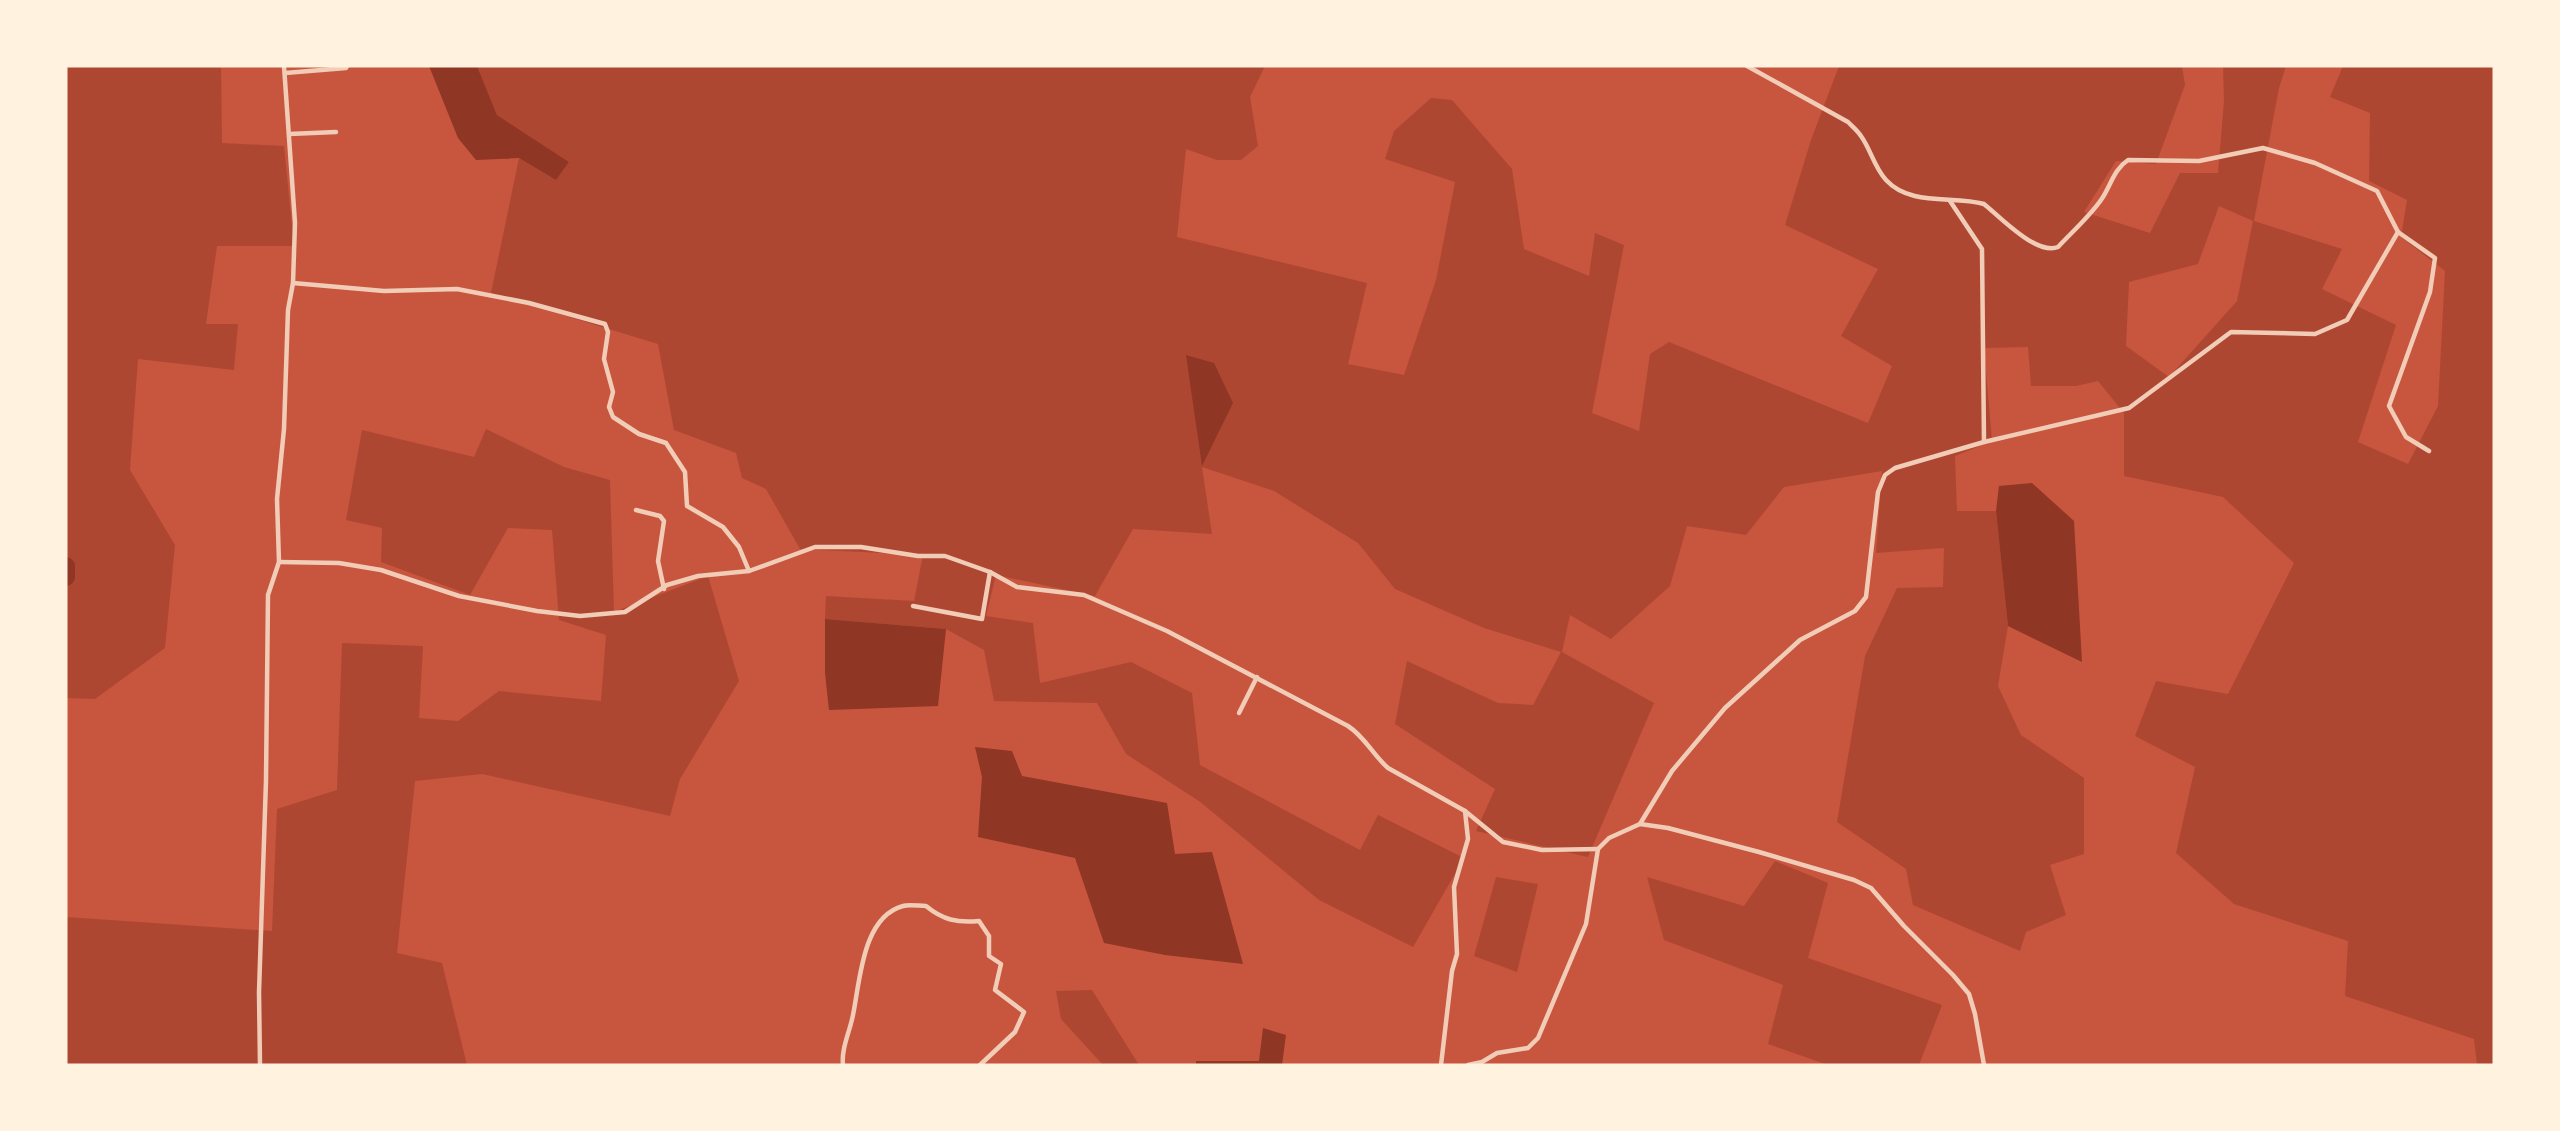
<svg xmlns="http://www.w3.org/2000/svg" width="2560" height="1131" font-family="'Titillium Web',sans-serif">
  <rect width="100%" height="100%" fill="#c8553d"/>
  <g fill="#ae4732" fill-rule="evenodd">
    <path d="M66,66H221L222,143L284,146L294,246H217L206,324H238L234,370L138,359L130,470L175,545L165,648L95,699L66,698Z"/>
    <path d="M477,66H1265L1250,97L1258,146L1241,160H1217L1186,149L1177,237L1367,283L1348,364L1404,375L1436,280L1455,182L1385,159L1394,131L1431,98L1452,100L1512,169L1524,249L1589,276L1595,233L1624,245L1592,413L1639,431L1650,354L1669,342L1868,423L1892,366L1841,336L1878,269L1785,225L1811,140L1839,66H2182L2185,85L2156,164L2116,161L2084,212L2150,233L2180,173H2218L2224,101L2223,66H2286L2279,88L2254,221L2342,249L2322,289L2396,325L2358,442L2408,464L2438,406L2445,271L2401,237L2407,200L2369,181L2370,113L2330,97L2343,66H2494V1065H2477L2474,1039L2345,996L2348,941L2234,904L2176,853L2195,767L2135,736L2156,681L2228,694L2294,563L2223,497L2124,476V413L2098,381L2076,386H2031L2028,347L1984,348L1992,441L1955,456L1957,511H1996L2008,626L1998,686L2021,735L2084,778V854L2050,865L2066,915L2026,932L2020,951L1913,905L1906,869L1837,822L1865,656L1897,588L1943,587L1944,548L1876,553L1882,471L1784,487L1746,535L1687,526L1670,586L1611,639L1570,615L1562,652L1654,703L1588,857L1476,831L1495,789L1395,724L1407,661L1498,703L1533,705L1561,652L1484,628L1395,589L1358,543L1274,491L1202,467L1212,534L1133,529L1095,596L996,575L986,616L1033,623L1040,683L1131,662L1192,693L1200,765L1360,850L1378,815L1464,858L1413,947L1319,900L1199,801L1126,754L1097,703L994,701L984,650L946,629L825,619L826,596L914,601L923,555L800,549L766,489L742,478L736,453L674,430L658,344L491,293L519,158L556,180L569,162L497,115ZM2219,206L2253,221L2237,301L2169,377L2126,346L2129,282L2198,264Z"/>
    <path d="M486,429L564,467L610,480L614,612L708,576L739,681L680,779L670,816L482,774L415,781L397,953L442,963L467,1065H66V917L272,931L277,809L337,790L342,643L423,646L419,718L458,721L499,691L601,701L606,635L559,620L552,530L508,528L470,595L381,562L382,528L346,520L362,430L474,457Z"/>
    <path d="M1775,861L1828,883L1808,958L1942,1005L1919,1065H1828L1768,1044L1783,985L1664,940L1647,877L1744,906Z"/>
    <path d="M1496,877L1538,884L1517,972L1474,956Z"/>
    <path d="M1092,990L1139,1065H1103L1061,1019L1056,991Z"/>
  </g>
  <g fill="#8f3625">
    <path d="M429,66H477L497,115L569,162L556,180L519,158L476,160L458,138Z"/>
    <path d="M1186,355L1214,363L1233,403L1202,466Z"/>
    <path d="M2032,483L2074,521L2082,662L2008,626L1996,511L1999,486Z"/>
    <path d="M825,619L946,629L938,706L829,710L825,673Z"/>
    <path d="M975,747L1012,751L1022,776L1167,803L1175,854L1212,852L1243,964L1165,955L1104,943L1075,858L978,837L982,777Z"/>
    <path d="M1263,1028L1286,1035L1282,1065H1196V1061H1259Z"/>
  </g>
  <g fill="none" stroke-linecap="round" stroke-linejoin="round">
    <path stroke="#8f3625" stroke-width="18" d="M66,566V577"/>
    <g stroke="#f1ccb7" stroke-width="4.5">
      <path d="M1747,66L1848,122C1852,126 1858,131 1861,136C1871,150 1874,167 1886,180C1911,207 1953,195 1984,204C2000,217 2037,256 2058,247C2073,231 2089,217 2101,200C2111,186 2113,170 2128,160L2199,161L2263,148L2315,163L2377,191L2398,232L2435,258L2430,292L2389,406L2406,437L2429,451"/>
      <path d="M285,73L346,68L347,66"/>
      <path d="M289,134L336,132"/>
      <path d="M1950,201L1982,249L1984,442"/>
      <path d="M293,283L384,291L457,289L529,303L605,324L608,332L604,359L613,392L609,407L613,417L639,434L666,443L685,472L687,506L723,527L739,547L749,571"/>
      <path d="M636,510L660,516L664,521L658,561L664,589"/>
      <path d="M279,562L339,563L381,570L459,596L537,611L580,616L625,612L667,585L698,576L749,571L815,547H861L918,556H945L990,572L1017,587L1084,595L1167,631L1348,726C1365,737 1373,755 1388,768L1465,811L1503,842L1542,850L1598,849"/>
      <path d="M913,606L982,619L990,572"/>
      <path d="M1239,713L1257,677"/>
      <path d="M1640,824L1668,828L1759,852L1854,880L1871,888L1904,926L1953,975L1969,994L1975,1014L1984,1065"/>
      <path d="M260,1065L259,992L266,780L268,595L279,562L277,499L284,429L288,310L293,283L295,223L284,66"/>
      <path d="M843,1065C841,1049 850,1031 853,1015C860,982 862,917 903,906C909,904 919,906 926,906C943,920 957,923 979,921L989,936V956L1001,964L995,990L1024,1012L1015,1032L980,1065"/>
      <path d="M1441,1065L1452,971L1457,954L1454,887L1468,839L1465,811"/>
      <path d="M1468,1065L1482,1062L1497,1053L1528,1048L1538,1038L1586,924L1598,849L1609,838L1640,824L1672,771L1725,708L1800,640L1855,611L1866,597L1878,492L1885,475L1895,468L1984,442L2129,408L2231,332L2315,334L2347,320L2398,232"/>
    </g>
  </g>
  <rect width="2560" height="1131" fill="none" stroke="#fff3e0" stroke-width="135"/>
</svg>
